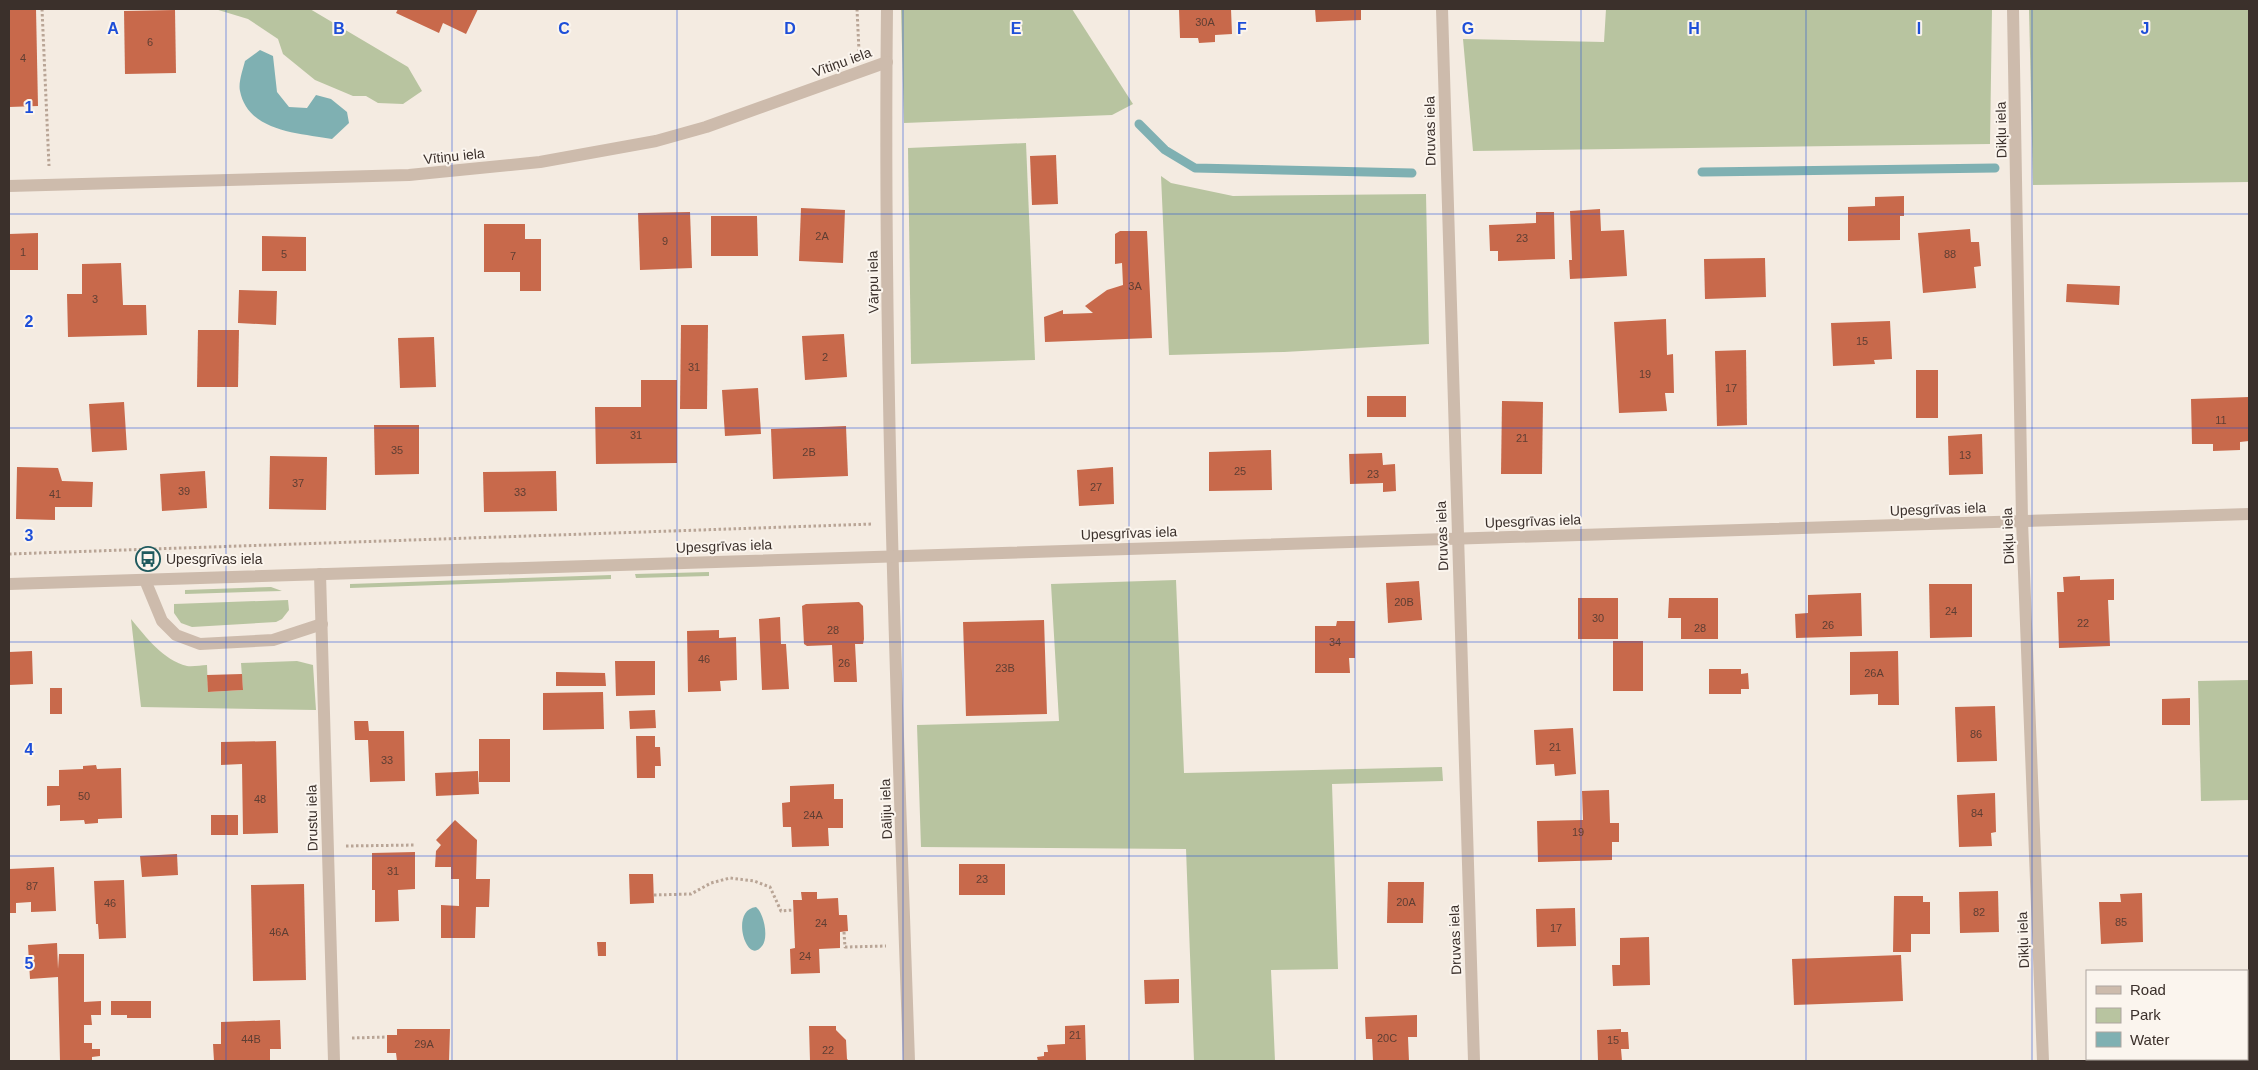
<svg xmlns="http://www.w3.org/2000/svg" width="2258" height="1070" font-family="Helvetica,sans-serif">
  <rect width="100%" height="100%" fill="#f4ebe1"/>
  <g fill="#b8c4a0">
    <path d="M215,9H310L408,67L422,91L403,104L378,103L366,96H353L315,80L283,54L278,39L248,19Z"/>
    <path d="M901,9H1072L1133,104L1112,115L904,123Z"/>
    <path d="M1606,9H1992L1990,144L1473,151L1463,39L1604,42Z"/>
    <path d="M2029,9H2249V182L2033,185Z"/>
    <path d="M1026,143L1035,360L911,364L908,148Z"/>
    <path d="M1161,176L1171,183L1233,196L1426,194L1429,344L1284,352L1169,355Z"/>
    <path d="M709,572V576L636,578L635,574Z"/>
    <path d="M611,575V579L350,588V584Z"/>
    <path d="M1176,580L1184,773L1442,767L1443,781L1332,784L1338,969L1271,970L1275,1061H1194L1186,849L921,847L917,725L1059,721L1051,584Z"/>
    <path d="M271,587L282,591L185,594V590Z"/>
    <path d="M288,600L289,610L282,619L276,622L192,627L181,623L174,613V604Z"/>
    <path d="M131,619C146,637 163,660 187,666C193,667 201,665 207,665L208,692L243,690L241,663L297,661L313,665L316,710L141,707Z"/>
    <path d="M2249,680V800L2201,801L2198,681Z"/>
  </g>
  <g fill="#7fb0b2">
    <path d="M260,50L273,56L277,92L289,107L307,108L316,95L331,99L347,112L349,123L332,139C299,133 248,132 240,91C238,83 243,69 245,61Z"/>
    <path d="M756,907C764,913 769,938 762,946C747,967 729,910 756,907Z"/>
  </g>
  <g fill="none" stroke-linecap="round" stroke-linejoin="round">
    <g stroke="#7fb0b2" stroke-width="9">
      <path d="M1139,124L1165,150L1195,168L1412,173"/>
      <path d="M1702,172L1995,168"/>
    </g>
  </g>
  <g fill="#c8694b">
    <path d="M9,9H36L38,106L9,107Z"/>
    <path d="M398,9H478L466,34L443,23L439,33L396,13Z"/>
    <path d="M1179,9H1231L1232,34L1215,35V42L1199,43L1198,38H1180Z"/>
    <path d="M1315,9H1361V20L1316,22Z"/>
    <path d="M175,10L176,73L125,74L124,11Z"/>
    <path d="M1056,155L1058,204L1032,205L1030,156Z"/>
    <path d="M1904,196V216H1900V240L1848,241V207L1875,206V197Z"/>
    <path d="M801,208L845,210L843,263L799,261Z"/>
    <path d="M1600,209L1601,231L1624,230L1627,276L1570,279L1569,260H1572L1570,211Z"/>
    <path d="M690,212L692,268L640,270L638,213Z"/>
    <path d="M1536,212H1554L1555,259L1498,261V251H1490L1489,225L1536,223Z"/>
    <path d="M711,216H757L758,256H711Z"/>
    <path d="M484,224H525V239H541V291H520V272H484Z"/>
    <path d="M1970,229L1971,242H1979L1981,266L1974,267L1976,288L1923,293L1918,233Z"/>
    <path d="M1120,231H1147L1152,338L1045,342L1044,317L1063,310V314L1093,313L1085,306L1107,290L1123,285L1122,263L1115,264V234Z"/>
    <path d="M38,233V270H9V234Z"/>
    <path d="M262,236L306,237V271H262Z"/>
    <path d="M1765,258L1766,297L1705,299L1704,259Z"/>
    <path d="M121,263L123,305H146L147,335L68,337L67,294H82V264Z"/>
    <path d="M2067,284L2120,286L2119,305L2066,302Z"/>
    <path d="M239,290L277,291L276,325L238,323Z"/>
    <path d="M1666,319L1667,355L1673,354L1674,393H1665L1667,411L1619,413L1614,322Z"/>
    <path d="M1890,321L1892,359L1874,360L1875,364L1833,366L1831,323Z"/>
    <path d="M681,325H708L707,409H680Z"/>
    <path d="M198,330H239L238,387H197Z"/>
    <path d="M844,334L847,377L805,380L802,336Z"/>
    <path d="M434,337L436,387L400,388L398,338Z"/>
    <path d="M1746,350L1747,425L1717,426L1715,351Z"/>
    <rect x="1916" y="370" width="22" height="48"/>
    <path d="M641,380H677V463L596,464L595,407H641Z"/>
    <path d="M758,388L761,434L725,436L722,390Z"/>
    <rect x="1367" y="396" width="39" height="21"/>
    <path d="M2249,397V441L2240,442V450L2213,451V444H2192L2191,399Z"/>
    <path d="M1502,401L1543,402L1542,474H1501Z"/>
    <path d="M124,402L127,450L92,452L89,404Z"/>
    <path d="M374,425H419V474L375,475Z"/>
    <path d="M846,426L848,476L773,479L771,429Z"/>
    <path d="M1982,434L1983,474L1949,475L1948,436Z"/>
    <path d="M1271,450L1272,490L1209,491V452Z"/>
    <path d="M1382,453L1383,465L1395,464L1396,491L1383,492V483L1350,484L1349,454Z"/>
    <path d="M270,456L327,457L326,510L269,509Z"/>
    <path d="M17,467L58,468L62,481L93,482L92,507H55V520L16,519Z"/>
    <path d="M1113,467L1114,504L1079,506L1077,470Z"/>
    <path d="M205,471L207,508L162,511L160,474Z"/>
    <path d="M556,471L557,511L484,512L483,472Z"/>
    <path d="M2080,576V580L2114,579V600H2108L2110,646L2059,648L2057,592H2064L2063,577Z"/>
    <path d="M1419,581L1422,620L1388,623L1386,583Z"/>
    <path d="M1929,584H1972V637L1930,638Z"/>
    <path d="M1861,593L1862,636L1796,638L1795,614L1808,613V595Z"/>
    <rect x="1578" y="598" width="40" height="41"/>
    <path d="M1669,598H1718V639H1681V618H1668Z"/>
    <path d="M859,602L863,606L864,639L863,644H855L857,682H834L832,645L807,646L804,644L802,606L806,604Z"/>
    <path d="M780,617L781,644H786L789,689L762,690L759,619Z"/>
    <path d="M1044,620L1047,714L966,716L963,622Z"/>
    <path d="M1337,621H1355V658H1349L1350,673H1315V626H1336Z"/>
    <path d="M719,630V638L736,637L737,680L720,681L721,691L688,692L687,631Z"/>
    <rect x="1613" y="641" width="30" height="50"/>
    <path d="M32,651L33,684L9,685V652Z"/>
    <path d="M1898,651L1899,705H1878V694L1850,695V652Z"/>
    <path d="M615,661H655V695L616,696Z"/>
    <path d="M1709,669H1741V674L1748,673L1749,689H1741V694H1709Z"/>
    <path d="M556,672L605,673L606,686H556Z"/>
    <path d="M242,674L243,690L208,692L207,675Z"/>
    <rect x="50" y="688" width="12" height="26"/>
    <path d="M603,692L604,729L543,730V693Z"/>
    <path d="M2190,698V725H2162V699Z"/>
    <path d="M1995,706L1997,761L1957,762L1955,707Z"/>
    <path d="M655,710L656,728L630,729L629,711Z"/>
    <path d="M354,721H368L369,731H404L405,781L370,782L368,740H355Z"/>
    <path d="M1573,728L1576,774L1555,776L1554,764L1536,765L1534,730Z"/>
    <path d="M636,736H655V747H660L661,766H655V778H637Z"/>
    <rect x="479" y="739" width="31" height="43"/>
    <path d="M276,741L278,833L243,834L242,764L221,765V742Z"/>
    <path d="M96,765L97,769L121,768L122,818L98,819V823L85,824L84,820L60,821V805L47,806V786H59V770L83,769V766Z"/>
    <path d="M478,771L479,794L436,796L435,773Z"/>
    <path d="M834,784V799H843V828H828L829,846L792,847L791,827H783L782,803L790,802V786Z"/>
    <path d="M1609,790L1610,823H1619V842H1612V860L1538,862L1537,821L1583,820L1582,791Z"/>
    <path d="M1995,793L1996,832L1991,833L1992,846L1959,847L1957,795Z"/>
    <rect x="211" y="815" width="27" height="20"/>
    <path d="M455,820L477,840L476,879H490L489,907H476L475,938H441V905L459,906V879H451V867H435L436,851L441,845L436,840Z"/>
    <path d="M415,852V889L398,890L399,921L375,922V890H372V853Z"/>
    <path d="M177,854L178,875L142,877L140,856Z"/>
    <rect x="959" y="864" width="46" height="31"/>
    <path d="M54,867L56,911L31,912V902L16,903V913H9V869Z"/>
    <path d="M629,874H653L654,903L630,904Z"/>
    <path d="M124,880L126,938L99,939L98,924H96L94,881Z"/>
    <path d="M1388,882H1424L1423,923H1387Z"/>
    <path d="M304,884L306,980L253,981L251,885Z"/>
    <path d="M1998,891L1999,932L1960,933L1959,892Z"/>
    <path d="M801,892H817V899L838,898L839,915H847L848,931L840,932V948L819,949L820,973L791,974L790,949L795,948L793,900H802Z"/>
    <path d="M2142,893L2143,942L2101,944L2099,902H2121L2120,894Z"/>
    <path d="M1894,896H1923V902H1930V934H1911V952H1893Z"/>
    <path d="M1575,908L1576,946L1537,947L1536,909Z"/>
    <path d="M1649,937L1650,985L1613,986L1612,965H1620V938Z"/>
    <path d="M597,942H606V956H598Z"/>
    <path d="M57,943L58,969L59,954H84V1002L101,1001V1015H91L92,1025H84V1043H92V1049H100V1056L92,1057V1061H60L58,977L30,979L28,945Z"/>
    <path d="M1901,955L1903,1001L1794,1005L1792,959Z"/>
    <path d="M1179,979V1003L1145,1004L1144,980Z"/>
    <path d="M111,1001H151V1018H127V1015H111Z"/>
    <path d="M1417,1015V1037H1408L1409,1061H1373L1372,1039H1366L1365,1017Z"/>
    <path d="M280,1020L281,1049H270V1061H214L213,1044H221V1022Z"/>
    <path d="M1085,1025L1086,1061H1038L1037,1057L1044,1056V1052H1048L1047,1045L1065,1044V1026Z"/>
    <path d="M809,1026H836V1030L846,1040L847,1059L849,1061H810Z"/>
    <path d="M397,1029H450L449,1061H397L396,1053H387V1035H397Z"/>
    <path d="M1621,1029V1032H1628L1629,1049H1621L1622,1061H1598L1597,1030Z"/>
    <rect x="2118" y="1059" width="40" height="2"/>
  </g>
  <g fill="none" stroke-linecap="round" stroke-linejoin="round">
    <g stroke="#b9a596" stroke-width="3" stroke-dasharray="2.5 2.5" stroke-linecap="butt">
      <path d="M42,9L49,166"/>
      <path d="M857,9L859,51"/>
      <path d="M9,554L873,524"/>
      <path d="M346,846L415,845"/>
      <path d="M654,895L691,894L711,883L730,878L754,881L770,887L781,911L793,910"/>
      <path d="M844,932L845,947L886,946"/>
      <path d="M352,1038L387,1037"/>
    </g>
    <g stroke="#cdbbac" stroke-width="12">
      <path d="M887,9C883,360 897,711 909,1061"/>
      <path d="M1442,9L1474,1061"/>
      <path d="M2013,9L2022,521L2043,1061"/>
      <path d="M9,186L409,175L540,162L656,141L706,127L887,62"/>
      <path d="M320,574L334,1061"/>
      <path d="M145,580L162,621L176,635L200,644L273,640L322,624"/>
      <path d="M9,584L2249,514"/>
    </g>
  </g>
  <path fill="none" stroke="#1d4ed8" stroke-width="1" stroke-opacity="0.55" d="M226,9V1061M452,9V1061M677,9V1061M903,9V1061M1129,9V1061M1355,9V1061M1581,9V1061M1806,9V1061M2032,9V1061M9,214H2249M9,428H2249M9,642H2249M9,856H2249"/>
  <defs>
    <symbol id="bus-ring" viewBox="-11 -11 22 22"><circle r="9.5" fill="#fbf5ee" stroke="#1f5a5e" stroke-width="1.5"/><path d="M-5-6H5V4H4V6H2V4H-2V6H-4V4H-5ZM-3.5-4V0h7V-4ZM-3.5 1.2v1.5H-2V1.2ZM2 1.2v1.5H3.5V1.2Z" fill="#1f5a5e"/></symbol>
  </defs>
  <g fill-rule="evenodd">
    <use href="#bus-ring" x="134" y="545" width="28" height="28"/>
  </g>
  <g text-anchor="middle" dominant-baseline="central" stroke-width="4" stroke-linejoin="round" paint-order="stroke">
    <g font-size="11" fill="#5e3e33">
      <text x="1205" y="22">30A</text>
      <text x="150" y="42">6</text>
      <text x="23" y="58">4</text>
      <text x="822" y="236">2A</text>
      <text x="1522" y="238">23</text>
      <text x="665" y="241">9</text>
      <text x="23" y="252">1</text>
      <text x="284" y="254">5</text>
      <text x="1950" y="254">88</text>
      <text x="513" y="256">7</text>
      <text x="1135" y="286">3A</text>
      <text x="95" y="299">3</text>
      <text x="1862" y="341">15</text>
      <text x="825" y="357">2</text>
      <text x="694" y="367">31</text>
      <text x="1645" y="374">19</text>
      <text x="1731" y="388">17</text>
      <text x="2221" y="420">11</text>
      <text x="636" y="435">31</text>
      <text x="1522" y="438">21</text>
      <text x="397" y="450">35</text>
      <text x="809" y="452">2B</text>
      <text x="1965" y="455">13</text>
      <text x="1240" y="471">25</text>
      <text x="1373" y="474">23</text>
      <text x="298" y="483">37</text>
      <text x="1096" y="487">27</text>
      <text x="184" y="491">39</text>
      <text x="520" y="492">33</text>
      <text x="55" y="494">41</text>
      <text x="1404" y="602">20B</text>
      <text x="1951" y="611">24</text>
      <text x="1598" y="618">30</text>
      <text x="2083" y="623">22</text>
      <text x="1828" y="625">26</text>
      <text x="1700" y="628">28</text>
      <text x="833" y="630">28</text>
      <text x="1335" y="642">34</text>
      <text x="704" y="659">46</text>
      <text x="844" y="663">26</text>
      <text x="1005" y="668">23B</text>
      <text x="1874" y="673">26A</text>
      <text x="1976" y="734">86</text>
      <text x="1555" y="747">21</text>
      <text x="387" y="760">33</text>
      <text x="84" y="796">50</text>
      <text x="260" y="799">48</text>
      <text x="1977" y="813">84</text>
      <text x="813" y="815">24A</text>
      <text x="1578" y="832">19</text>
      <text x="393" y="871">31</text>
      <text x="982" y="879">23</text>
      <text x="32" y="886">87</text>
      <text x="1406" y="902">20A</text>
      <text x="110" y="903">46</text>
      <text x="1979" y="912">82</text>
      <text x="2121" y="922">85</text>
      <text x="821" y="923">24</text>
      <text x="1556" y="928">17</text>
      <text x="279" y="932">46A</text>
      <text x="805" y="956">24</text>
      <text x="1075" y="1035">21</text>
      <text x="1387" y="1038">20C</text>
      <text x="251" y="1039">44B</text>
      <text x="1613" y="1040">15</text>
      <text x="424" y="1044">29A</text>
      <text x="828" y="1050">22</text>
    </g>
    <g font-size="14" fill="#3b302b" stroke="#fbf5ee">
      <text transform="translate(842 62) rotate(-20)">Vītiņu iela</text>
      <text transform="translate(2001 130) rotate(-91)">Dikļu iela</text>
      <text transform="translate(1430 131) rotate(-91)">Druvas iela</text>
      <text transform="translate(454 156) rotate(-6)">Vītiņu iela</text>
      <text transform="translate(873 282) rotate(-91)">Vārpu iela</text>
      <text transform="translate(1938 509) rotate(-2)">Upesgrīvas iela</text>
      <text transform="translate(1533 521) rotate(-2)">Upesgrīvas iela</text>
      <text transform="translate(1129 533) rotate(-2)">Upesgrīvas iela</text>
      <text transform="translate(1442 536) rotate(-92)">Druvas iela</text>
      <text transform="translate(2008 536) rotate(-92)">Dikļu iela</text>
      <text transform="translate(724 546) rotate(-2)">Upesgrīvas iela</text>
      <text transform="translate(886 809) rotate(-92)">Dāliju iela</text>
      <text transform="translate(312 818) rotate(-91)">Drustu iela</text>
      <text transform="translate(1455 940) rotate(-92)">Druvas iela</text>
      <text transform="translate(2023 940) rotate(-92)">Dikļu iela</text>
    </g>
    <g font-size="14" fill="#3b302b" stroke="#fbf5ee" text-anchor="start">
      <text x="166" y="559">Upesgrīvas iela</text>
    </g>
  </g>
  <g font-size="16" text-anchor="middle" font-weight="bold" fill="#1d4ed8" stroke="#fbf5ee" stroke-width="4" stroke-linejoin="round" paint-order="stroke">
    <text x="113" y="34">A</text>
    <text x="339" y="34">B</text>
    <text x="564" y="34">C</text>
    <text x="790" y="34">D</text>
    <text x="1016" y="34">E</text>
    <text x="1242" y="34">F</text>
    <text x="1468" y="34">G</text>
    <text x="1694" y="34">H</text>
    <text x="1919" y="34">I</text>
    <text x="2145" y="34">J</text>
    <text x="29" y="113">1</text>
    <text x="29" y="327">2</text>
    <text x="29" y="541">3</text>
    <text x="29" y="755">4</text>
    <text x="29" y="969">5</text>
  </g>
  <rect width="2258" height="1070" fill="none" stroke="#3b302b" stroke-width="20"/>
  <rect x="2086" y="970" width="162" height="90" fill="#fbf5ee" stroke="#aea6a0"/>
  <rect x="2096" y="986" width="25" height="8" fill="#cdbbac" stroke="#aea6a0"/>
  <text x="2130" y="995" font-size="15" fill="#3b302b">Road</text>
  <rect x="2096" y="1008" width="25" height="15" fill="#b8c4a0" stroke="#aea6a0"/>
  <text x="2130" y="1020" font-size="15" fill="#3b302b">Park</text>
  <rect x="2096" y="1032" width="25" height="15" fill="#7fb0b2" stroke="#aea6a0"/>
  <text x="2130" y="1045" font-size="15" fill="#3b302b">Water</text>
</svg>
